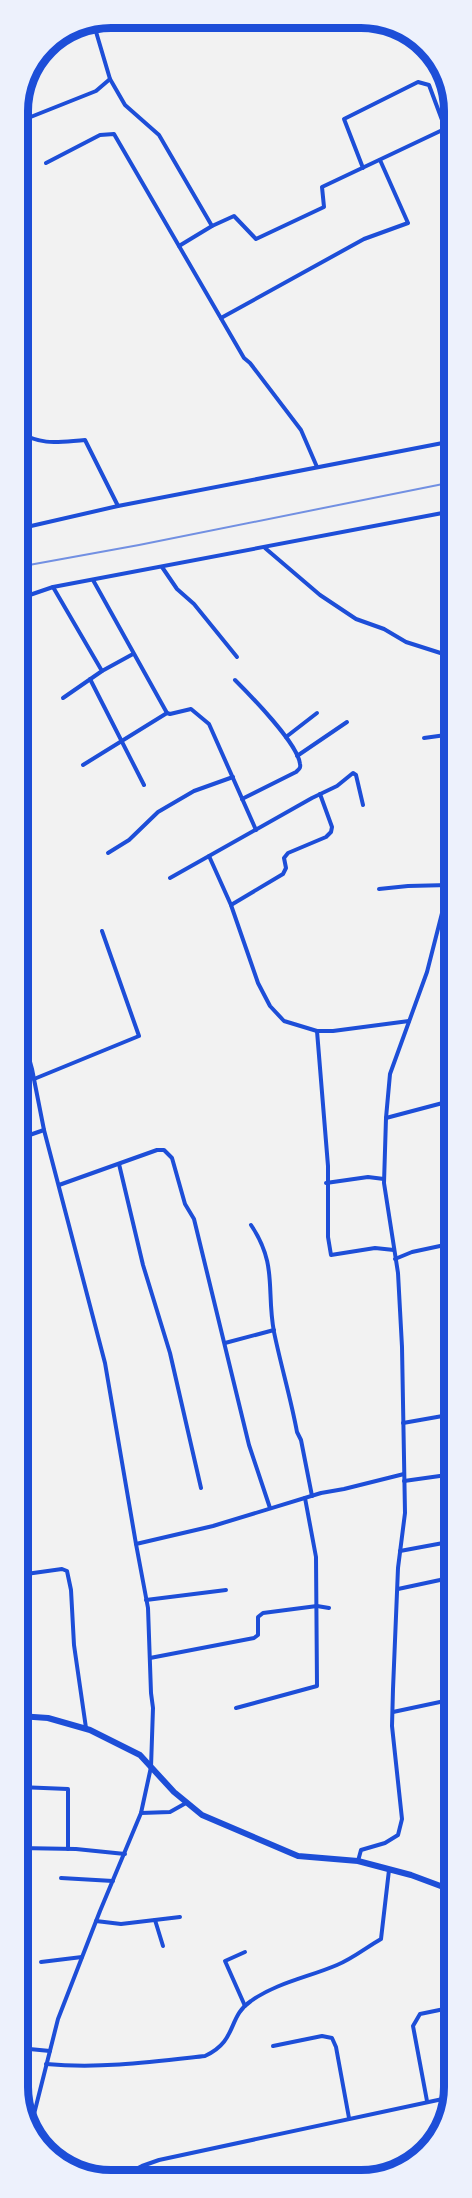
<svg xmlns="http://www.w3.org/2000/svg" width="472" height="2198" font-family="'Sofia Sans Condensed',sans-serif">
  <rect width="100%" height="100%" fill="#f2f2f2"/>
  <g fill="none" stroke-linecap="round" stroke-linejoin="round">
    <g stroke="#1d4ed8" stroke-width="4">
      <path d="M94,25L110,79L125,105L159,135L212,226"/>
      <path d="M18,122L96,91L110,79"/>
      <path d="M46,163L100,135L114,134L244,358L250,363L301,430L317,467"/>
      <path d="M363,168L344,119L418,82L429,85L445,128"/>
      <path d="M179,246L212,226L234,216L256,239L324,207L322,187L453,125"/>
      <path d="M221,318L364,239L408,223L380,160"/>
      <path d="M18,432C44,446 57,442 85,440L118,506"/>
      <path d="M18,529L118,506L453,441"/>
      <path d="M265,548L320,595L356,619L384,629L406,642L453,657"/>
      <path d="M162,567L177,589L194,604L237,657"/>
      <path d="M93,580L167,713L170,714L191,709L209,724L256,830"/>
      <path d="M53,587L102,671L63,698"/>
      <path d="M18,599L53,587L453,511"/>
      <path d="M102,671L133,654"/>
      <path d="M90,679L144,785"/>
      <path d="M235,680C250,695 298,744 300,764C301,768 299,769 296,772L242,799"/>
      <path d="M286,737L317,713"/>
      <path d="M424,738L453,734"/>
      <path d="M297,756L347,722"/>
      <path d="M83,765L167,713"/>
      <path d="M108,853L129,840L158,812L194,791L233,777"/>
      <path d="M209,856L231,905L258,983L270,1006L284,1021L317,1031H333L409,1021"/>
      <path d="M170,878L312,798L337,786L353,773L356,775L363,805"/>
      <path d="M379,889L408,886L449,885"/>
      <path d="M231,905L283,874L286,868L284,858L288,853L326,837L331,832L332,827L320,794"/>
      <path d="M18,1018L32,1069L44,1130L105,1363L136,1544"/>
      <path d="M317,1031L328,1166V1237L331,1255L375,1248L394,1250"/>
      <path d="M18,1044L25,1042"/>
      <path d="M34,1079L139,1036L102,931"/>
      <path d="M386,1118L454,1100"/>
      <path d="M18,1139L44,1130"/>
      <path d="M119,1164L143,1265L170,1353L201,1488"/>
      <path d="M326,1183L368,1177L384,1179"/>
      <path d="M59,1185L157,1150H164L172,1158L185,1204L194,1219L249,1445L270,1508"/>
      <path d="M251,1225C278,1265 266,1290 274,1332C281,1366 291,1399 297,1432L301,1440L312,1496"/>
      <path d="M395,1259L412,1252L454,1243"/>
      <path d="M225,1343L274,1330"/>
      <path d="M403,1423L454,1414"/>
      <path d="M404,1481L454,1474"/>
      <path d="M400,1551L454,1541"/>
      <path d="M19,1575L62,1569L67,1571L71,1590L74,1645L86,1728"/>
      <path d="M453,1575L454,1560"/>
      <path d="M398,1589L440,1580L454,1575"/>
      <path d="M146,1600L226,1590"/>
      <path d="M150,1658L254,1638L258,1635V1617L263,1613L317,1606L329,1608"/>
      <path d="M236,1708L317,1686L316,1557L305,1498"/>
      <path d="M393,1712L454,1699"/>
      <path d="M19,1787L68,1789V1849"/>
      <path d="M141,1813L170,1812L186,1803"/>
      <path d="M19,1848L76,1849L125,1854"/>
      <path d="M358,1861L361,1850L385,1843L398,1835L402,1819L392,1726L393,1689L398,1568L405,1513L402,1347L398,1273L384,1183L386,1118L390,1074L427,972L453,870"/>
      <path d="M61,1878L113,1881"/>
      <path d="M155,1920L163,1946"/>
      <path d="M96,1921L121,1924L180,1917"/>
      <path d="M41,1962L82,1957"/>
      <path d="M245,2006L225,1961L245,1952"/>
      <path d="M273,2046L322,2036L332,2038L336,2047L349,2118"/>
      <path d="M19,2048L50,2051"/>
      <path d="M46,2064C100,2069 152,2062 205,2056C238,2041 227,2017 251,2001C276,1983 309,1977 337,1965C352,1959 367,1947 381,1939L389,1870"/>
      <path d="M427,2101L413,2026L420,2014L454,2007"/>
      <path d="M31,2126L58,2019L100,1911L141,1813L151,1767L153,1708L151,1693L148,1608L136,1544L213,1526L321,1493L344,1489L404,1474"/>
      <path d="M118,2178L142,2166L159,2160L452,2097"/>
    </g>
    <path stroke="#1d4ed8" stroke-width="6" d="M19,1716L48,1718L90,1730L140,1755L174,1792L202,1815L298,1856L358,1861L411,1875L454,1891"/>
    <path stroke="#1d4ed8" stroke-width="7" d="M260,20L396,28"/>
    <path stroke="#7290e2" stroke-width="2" d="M18,567L139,545L453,482"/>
  </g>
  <path d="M0 0H472V2198H0ZM111 28H361A83 83 0 0 1 444 111V2087A83 83 0 0 1 361 2170H111A83 83 0 0 1 28 2087V111A83 83 0 0 1 111 28Z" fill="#edf1fc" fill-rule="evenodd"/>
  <path fill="none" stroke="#1d4ed8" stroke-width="8" d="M111 28H361A83 83 0 0 1 444 111V2087A83 83 0 0 1 361 2170H111A83 83 0 0 1 28 2087V111A83 83 0 0 1 111 28Z"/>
</svg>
